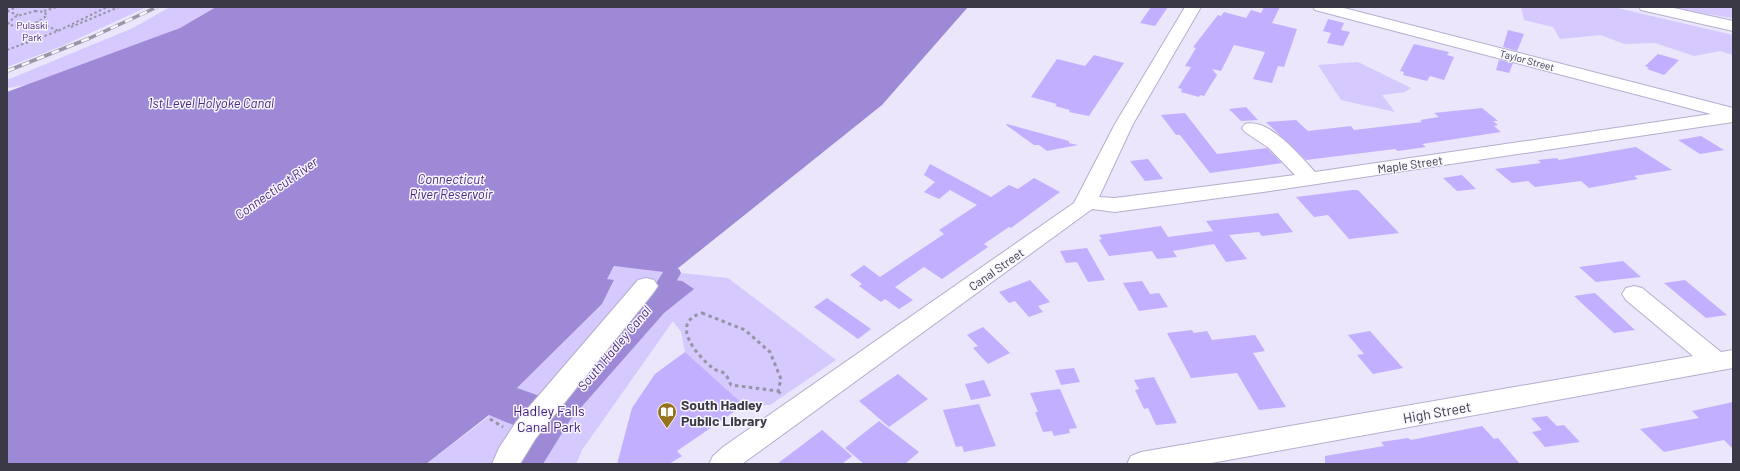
<svg xmlns="http://www.w3.org/2000/svg" width="1740" height="471" font-family="Barlow,sans-serif">
  <rect width="100%" height="100%" fill="#ebe6fb"/>
  <g fill="#d5c9fe">
    <path d="M7,7H147L62,46L7,67Z"/>
    <path d="M170,7H216L180,28L33,84L7,88V80L133,28Z"/>
    <path d="M1521,7H1613L1733,35V55L1720,51L1694,56L1655,43L1624,44L1601,35L1560,39L1553,27L1524,20Z"/>
    <path d="M1669,7H1733V18L1670,8Z"/>
    <path d="M1358,62L1411,88L1405,92L1382,95L1395,112L1341,100L1318,65Z"/>
    <path d="M615,266L728,278L836,360L770,405H744L685,352L681,332L673,321L582,450L576,464H426L487,418L602,304L614,281L606,279Z"/>
  </g>
  <path fill="#9d89d6" d="M216,7H968L882,105L672,273L614,266L607,279L614,280L602,304L517,388L554,401L628,318L665,279L682,281L694,289L664,313L570,420L543,464H517L535,434L489,415L426,464H7V92L180,28Z"/>
  <g fill="none" stroke-linecap="round" stroke-linejoin="round">
    <path fill="#9d89d6" fill-rule="evenodd" d="M672,267L679,269L681,273L662,306L655,308L648,306L645,301L665,269Z"/>
  </g>
  <g fill="#c3afff">
    <path d="M1151,7H1168L1155,26L1140,23Z"/>
    <path d="M1264,7H1280L1272,23L1297,29L1284,67L1278,66L1272,83L1253,79L1265,52L1234,45L1221,71L1212,69L1217,75L1204,96L1200,95L1199,97L1181,92L1182,89L1178,88L1191,67L1185,66L1196,48L1193,47L1218,15L1221,16L1224,12L1246,18L1251,10L1261,13Z"/>
    <path d="M1328,19L1344,23L1341,30L1350,32L1343,46L1327,43L1331,33L1323,31Z"/>
    <path d="M1508,30L1524,34L1517,51L1503,47Z"/>
    <path d="M1414,44L1449,52L1447,55L1454,57L1444,80L1430,76L1427,81L1403,75L1404,72L1400,71Z"/>
    <path d="M1658,54L1679,60L1664,75L1647,69L1649,68L1645,66Z"/>
    <path d="M1094,55L1124,63L1089,116L1069,112L1070,110L1055,106L1057,104L1031,97L1057,59L1085,66Z"/>
    <path d="M1499,60L1513,63L1509,73L1496,70Z"/>
    <path d="M1246,107L1258,120L1241,121L1229,109Z"/>
    <path d="M1482,108L1498,121H1493L1498,125L1494,126L1501,132L1422,144L1426,147L1398,151L1395,149L1306,160L1266,122L1296,120L1308,131L1351,126L1354,130L1422,122L1420,120L1439,117L1434,113Z"/>
    <path d="M1185,113L1217,154L1267,148L1282,163L1210,173L1180,135H1176L1161,115Z"/>
    <path d="M1007,124L1069,141V143L1078,145L1047,151L1039,145H1034L1006,125Z"/>
    <path d="M1701,136L1724,150L1700,154L1678,140Z"/>
    <path d="M1636,147L1672,170L1634,176L1638,179L1589,188L1581,181L1535,187L1528,181L1512,183L1495,169L1541,163L1538,160L1557,158L1559,160Z"/>
    <path d="M1148,159L1163,179L1145,181L1130,161Z"/>
    <path d="M930,164L991,197L1009,185L1018,189L1034,178L1060,192L1011,228L1009,227L984,244L988,247L942,279L924,267L895,287L913,300L899,309L885,299L881,302L859,286L862,284L850,275L864,265L880,277L944,234L939,230L977,205L950,190L939,199L924,192L935,182L924,175Z"/>
    <path d="M1462,175L1476,189L1457,191L1443,178Z"/>
    <path d="M1352,190H1358L1399,233L1349,239L1328,215L1314,217L1296,197Z"/>
    <path d="M1278,213L1293,232L1262,236L1259,232L1229,235L1247,259L1226,262L1214,244L1173,251L1177,257L1157,259L1152,251L1109,256L1099,240L1102,239L1099,235L1161,226L1168,237L1213,231L1206,221Z"/>
    <path d="M1087,248L1105,280L1088,282L1077,262L1066,263L1060,251Z"/>
    <path d="M1623,261L1641,277L1596,282L1579,267Z"/>
    <path d="M1030,280L1050,302L1038,306L1043,312L1029,317L1015,301L1009,303L999,292Z"/>
    <path d="M1685,280L1727,315L1706,318L1664,283Z"/>
    <path d="M1142,281L1150,294L1159,293L1168,307L1139,311L1123,283Z"/>
    <path d="M1595,293L1635,330L1614,333L1574,296Z"/>
    <path d="M827,298L871,329L858,339L814,307Z"/>
    <path d="M983,327L1010,353L988,364L973,348L978,346L967,335Z"/>
    <path d="M1192,330L1194,333L1207,331L1212,340L1255,335L1265,351L1253,353L1286,407L1259,410L1237,373L1191,378L1167,333Z"/>
    <path d="M1370,331L1385,348L1403,368L1373,374L1357,355L1364,354L1348,335Z"/>
    <path d="M685,352L744,405L677,451L682,456L669,464H617L632,408L655,374Z"/>
    <path d="M1074,368L1080,382L1061,385L1055,370Z"/>
    <path d="M898,374L928,399L889,427L859,401Z"/>
    <path d="M1154,377L1177,423L1156,425L1148,408L1144,409L1135,390L1139,389L1134,380Z"/>
    <path d="M984,380L991,396L971,400L965,384Z"/>
    <path d="M1060,389L1077,428L1069,429L1070,433L1054,436L1052,431L1043,432L1035,412H1038L1030,393Z"/>
    <path d="M1733,402V449L1724,440L1664,452L1640,429L1699,418L1692,411Z"/>
    <path d="M979,404L996,446L964,452L962,446L956,447L943,410Z"/>
    <path d="M1547,416L1557,426L1564,425L1580,442L1545,447L1532,432L1542,430L1531,418Z"/>
    <path d="M879,421L919,452L905,464H864L845,448Z"/>
    <path d="M1482,426L1494,439L1498,438L1520,464H1325V456L1384,446L1381,442L1408,438L1411,440Z"/>
    <path d="M822,430L852,456L842,464H777Z"/>
  </g>
  <g fill="none" stroke-linecap="round" stroke-linejoin="round">
    <defs>
      <g id="minor">
        <path d="M1185,7H1201L1133,124L1099,197L1115,198L1295,175L1269,148L1245,132L1242,128L1245,124C1270,118 1300,156 1315,172L1711,114L1315,10L1313,7H1340L1733,108V122L1263,192L1115,212L1092,209L742,464H709L713,456L723,447L1074,203L1115,124Z"/>
        <path d="M646,278L654,280L658,286L654,292L536,438L520,464H492L499,448L516,422L638,280Z"/>
        <path d="M1634,286L1642,288L1721,352L1733,350V368L1206,464H1127L1131,456L1141,452L1693,356L1626,300L1622,294L1626,288Z"/>
      </g>
      <path id="major" d="M1639,7H1669L1733,21V31L1641,10Z"/>
    </defs>
    <use href="#minor" stroke="#b5aece" stroke-width="2"/>
    <use href="#major" stroke="#b5aece" stroke-width="2"/>
    <g stroke="#9894a5" stroke-width="2" stroke-dasharray="2.5 2.5" stroke-linecap="butt">
      <path d="M7,11L18,15"/>
      <path d="M7,11L17,7"/>
      <path d="M35,11L44,12L47,15C37,25 21,29 8,24L14,17Z"/>
      <path d="M44,11L57,7"/>
      <path d="M37,22L59,31"/>
      <path d="M71,27L119,7"/>
      <path d="M7,50L58,31L107,7"/>
    </g>
    <g stroke="#9894a5" stroke-width="3" stroke-dasharray="3.5 3.5" stroke-linecap="butt">
      <path d="M702,313L745,330L770,352L781,379L778,391L731,385C729,382 728,377 725,374C722,371 717,371 714,369C698,357 668,323 702,313Z"/>
      <path d="M778,391L783,396"/>
      <path d="M490,419L503,427"/>
    </g>
    <use href="#minor" fill="#fff" fill-rule="evenodd"/>
    <use href="#major" fill="#fff" fill-rule="evenodd"/>
    <defs>
      <path id="rail" d="M7,71L90,38L157,7"/>
    </defs>
    <use href="#rail" stroke="#9a96a7" stroke-width="3.5"/>
    <use href="#rail" stroke="#f7f6fd" stroke-width="2.5" stroke-dasharray="8" stroke-linecap="butt"/>
  </g>
  <defs>
    <symbol id="library-pin" viewBox="-11 -11 22 30"><path d="M0 17L-7.5 6A9.5 9.5 0 1 1 7.5 6Z" fill="#95721b" stroke="#f7f6fd"/><path d="M-6-4Q-3-5.5-.7-3.5V5Q-3 3-6 4ZM6-4Q3-5.5 .7-3.5V5Q3 3 6 4Z" fill="#fff"/></symbol>
  </defs>
  <g fill-rule="evenodd">
    <use href="#library-pin" x="656" y="401" width="22" height="30"/>
  </g>
  <g text-anchor="middle" dominant-baseline="central" stroke-width="3" stroke-linejoin="round" paint-order="stroke">
    <g font-size="10" fill="#3f1c76" stroke="#f7f6fd">
      <text x="32" y="25">Pulaski<tspan x="32" dy="12">Park</tspan></text>
    </g>
    <g font-size="10" fill="#3c3946" stroke="#f7f6fd">
      <text transform="translate(1527 60) rotate(15)">Taylor Street</text>
    </g>
    <g font-size="12" fill="#3c3946" stroke="#f7f6fd">
      <text transform="translate(1410 164) rotate(-8)">Maple Street</text>
      <text transform="translate(996 269) rotate(-35)">Canal Street</text>
    </g>
    <g font-size="13" font-style="italic" fill="#482781" stroke="#f7f6fd">
      <text x="211" y="103">1st Level Holyoke Canal</text>
      <text x="451" y="179">Connecticut<tspan x="451" dy="15">River Reservoir</tspan></text>
      <text transform="translate(276 188) rotate(-35)">Connecticut River</text>
      <text transform="translate(614 348) rotate(-50)">South Hadley Canal</text>
    </g>
    <g font-size="14" font-weight="bold" fill="#3c3946" stroke="#f7f6fd" text-anchor="start">
      <text x="681" y="404">South Hadley<tspan x="681" dy="16">Public Library</tspan></text>
    </g>
    <g font-size="14" fill="#3f1c76" stroke="#f7f6fd">
      <text x="549" y="410">Hadley Falls<tspan x="549" dy="16">Canal Park</tspan></text>
    </g>
    <g font-size="14" fill="#3c3946" stroke="#f7f6fd">
      <text transform="translate(1437 412) rotate(-10)">High Street</text>
    </g>
  </g>
  <rect width="1740" height="471" fill="none" stroke="#3c3946" stroke-width="16"/>
</svg>
